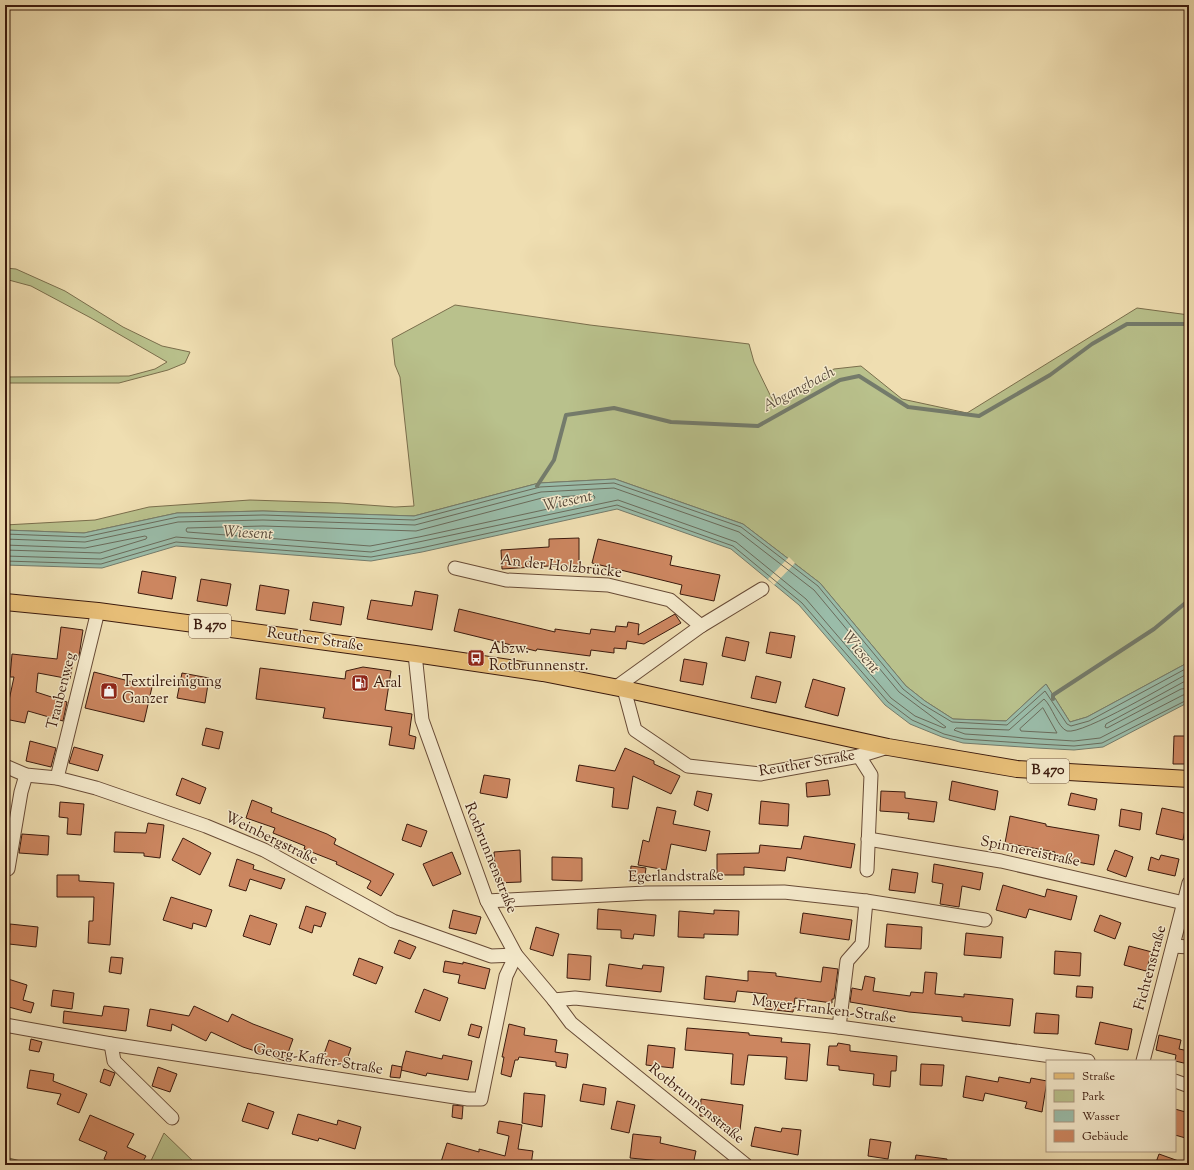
<svg xmlns="http://www.w3.org/2000/svg" width="1194" height="1170" font-family="'Sorts Mill Goudy',serif">
  <rect width="100%" height="100%" fill="#efdeb1"/>
  <filter id="stains"><feTurbulence type="fractalNoise" baseFrequency=".005" numOctaves="4"/><feColorMatrix values="0 0 0 0 .2 0 0 0 0 .09 0 0 0 0 .02 0 0 0 .5 -.17"/></filter>
  <radialGradient id="worn" r=".72"><stop offset=".6" stop-color="#630" stop-opacity="0"/><stop offset="1" stop-color="#630" stop-opacity=".3"/></radialGradient>
  <g fill="#b9c18c" stroke="#7a6e4c">
    <path d="M5,268L16,269L65,291L123,327L162,346L190,352L185,363L168,370L119,383H5V377L129,376L155,369L167,362L91,318L31,286L5,279Z"/>
    <path d="M455,305L590,325L749,344L754,362L773,401L834,369L861,366L902,399L967,413L1137,308L1189,315V662L1087,717L1070,722L1046,684L1006,721L953,719L925,701L906,686L820,583L743,524L615,479L539,483L414,516L263,511L177,513L84,533L5,530V525L95,520L149,507L250,500L340,503L395,507L414,506L400,377L395,365L392,339Z"/>
    <path d="M164,1133L197,1165H149Z"/>
    <path d="M5,1157L36,1165H5Z"/>
  </g>
  <path fill="#9abca9" stroke="#747b6b" d="M615,479L743,524L820,583L906,686L925,701L953,719L1006,721L1046,684L1070,722L1087,717L1189,662V702L1103,747L1074,750L1037,748L963,743L942,737L910,724L885,705L799,605L731,549L617,509L422,552L371,561L176,546L102,568L5,565V530L84,533L177,513L263,511L414,516L539,483Z"/>
  <path fill="#efdeb1" d="M789,557L795,563L774,585L768,579Z"/>
  <g fill="none" stroke-linecap="round" stroke-linejoin="round">
    <g stroke="#6a6b5b" stroke-width="1">
      <path d="M593,495L595,497L594,499L419,537L370,546L187,532L186,530L187,528L263,526L416,531L542,498Z"/>
      <path d="M5,534L85,537L178,517L263,515L414,520L540,487L614,483L741,527L818,586L903,689L922,704L952,722L1007,725L1045,691L1067,724L1071,726L1089,721L1189,667"/>
      <path d="M5,539L85,542L178,522L263,520L415,525L541,492L614,488L739,532L814,590L899,692L946,727L944,728L915,716L891,698L806,599L736,542L618,500L371,552L176,537L101,559L5,556"/>
      <path d="M5,545L85,548L145,536L147,537L146,539L100,553L5,550"/>
      <path d="M5,561L101,564L176,542L371,557L421,548L617,505L733,546L802,603L888,702L912,720L944,734L964,739L1037,744L1074,746L1102,743L1189,699"/>
      <path d="M1189,673C1171,682 1083,735 1067,731C1058,728 1052,706 1044,699L1009,730L956,728L954,730L965,734L1074,741L1100,738L1183,695L1189,694"/>
      <path d="M1189,679L1106,724L1105,727L1107,728L1181,689L1189,688"/>
      <path d="M1043,708L1057,733L1021,731L1020,729Z"/>
    </g>
    <g stroke="#747b6b" stroke-width="4">
      <path d="M537,486L554,460L566,415L614,408L671,422L758,426L840,380L859,376L908,407L979,416L1050,375L1092,344L1127,324H1189"/>
      <path d="M1053,699V695L1154,629L1189,600"/>
    </g>
  </g>
  <g fill="#cc8660" stroke="#3b1a0d">
    <path d="M579,538V566H549L502,569L501,550L549,547V539Z"/>
    <path d="M598,539L672,556L670,565L720,575L714,601L680,594L682,585L592,563Z"/>
    <path d="M142,571L176,577L172,599L138,593Z"/>
    <path d="M201,579L231,584L227,606L197,601Z"/>
    <path d="M260,585L289,590L285,614L256,610Z"/>
    <path d="M415,591L438,595L432,630L367,619L371,600L412,606Z"/>
    <path d="M313,602L344,607L341,625L310,620Z"/>
    <path d="M459,609L555,632V629L590,634L591,629L615,632L616,626L627,627L628,622L639,624L638,635L675,614L681,623L644,644L627,641L626,649L614,648V653L591,650L590,656L537,649L536,651L454,631Z"/>
    <path d="M61,627L83,630L79,656L74,655L70,679L38,673L36,692L67,702L63,721L28,711L25,723L5,719L14,677H10L12,654L57,659Z"/>
    <path d="M770,632L795,636L791,658L766,653Z"/>
    <path d="M726,637L749,642L745,661L722,656Z"/>
    <path d="M684,659L707,663L703,685L680,681Z"/>
    <path d="M363,667L391,671L385,710L412,714L409,735L416,737L414,749L389,745L392,727L323,718L325,708L256,699L260,668L345,679L346,671Z"/>
    <path d="M94,672L152,687L144,722L85,708Z"/>
    <path d="M182,673L209,678L205,703L177,698Z"/>
    <path d="M756,676L781,682L776,703L751,698Z"/>
    <path d="M813,679L845,688L838,716L805,707Z"/>
    <path d="M206,728L223,732L219,749L202,745Z"/>
    <path d="M1174,736H1189V764H1173Z"/>
    <path d="M30,741L56,748L51,767L26,761Z"/>
    <path d="M74,747L103,755L98,771L69,763Z"/>
    <path d="M625,748L654,761V764L680,776L671,794L633,776L628,809L612,807L614,788L576,781L579,765L615,771Z"/>
    <path d="M484,775L510,779L507,798L480,793Z"/>
    <path d="M182,778L206,788L200,804L176,795Z"/>
    <path d="M828,780L830,795L807,797L806,783Z"/>
    <path d="M952,781L998,791L995,810L949,800Z"/>
    <path d="M697,791L712,794L708,811L694,805Z"/>
    <path d="M881,791L905,792V798L937,802L934,822L908,819L909,813L880,811Z"/>
    <path d="M1071,793L1097,799L1095,810L1068,805Z"/>
    <path d="M252,800L272,808L271,812L327,834L336,839L334,844L394,874L381,896L367,888L371,881L336,864L337,862L304,849L305,846L273,833L275,828L246,818Z"/>
    <path d="M761,801L789,804L788,826L759,824Z"/>
    <path d="M60,802L84,804L81,835L67,834L68,818L59,817Z"/>
    <path d="M657,807L676,811L673,824L710,831L706,851L671,844L666,870L638,865L643,840L649,842Z"/>
    <path d="M1162,808L1188,814L1183,840L1156,834Z"/>
    <path d="M1121,809L1142,813L1140,830L1119,826Z"/>
    <path d="M1010,816L1046,824V826L1099,835L1094,865L1054,858L1055,852L1005,843Z"/>
    <path d="M148,823L164,825L160,858L144,856V853L114,852L115,832L146,833Z"/>
    <path d="M407,824L427,831L421,847L402,840Z"/>
    <path d="M22,834L49,836L48,855L19,853Z"/>
    <path d="M804,836L855,844L851,868L787,857L785,871L744,867V875H717V854L759,853L760,845L801,849Z"/>
    <path d="M183,838L211,853L200,875L172,860Z"/>
    <path d="M520,850L521,882L496,883L494,852Z"/>
    <path d="M1115,850L1133,857L1126,877L1107,870Z"/>
    <path d="M452,852L461,874L433,886L423,864Z"/>
    <path d="M1161,855L1179,859L1175,876L1148,870L1151,857L1159,860Z"/>
    <path d="M552,857L582,858V881L552,880Z"/>
    <path d="M237,859L254,865L253,869L285,879L281,889L250,879L246,891L229,886Z"/>
    <path d="M934,864L983,873L980,890L962,886L959,907L940,904L943,884L932,882Z"/>
    <path d="M631,866L646,868L644,882L630,880Z"/>
    <path d="M892,869L918,873L915,893L889,890Z"/>
    <path d="M57,875H79V881L114,883L110,945L88,943L89,921H93L94,897H57Z"/>
    <path d="M1003,885L1045,897L1047,889L1077,896L1071,920L1029,909L1026,918L996,910Z"/>
    <path d="M171,897L212,910L206,927L193,923L192,929L163,920Z"/>
    <path d="M306,906L326,913L321,927L314,925L312,933L299,928Z"/>
    <path d="M598,909L656,915L654,936L634,934L633,939L621,938V930L597,929Z"/>
    <path d="M453,910L481,917L476,934L449,928Z"/>
    <path d="M714,910L739,911L738,935L704,934V938L678,937L679,911L714,914Z"/>
    <path d="M803,913L852,920L849,940L800,933Z"/>
    <path d="M250,915L277,924L270,945L243,936Z"/>
    <path d="M1100,915L1121,923L1115,939L1094,931Z"/>
    <path d="M10,924L38,927L36,947L9,944Z"/>
    <path d="M887,924L922,927L921,949L885,947Z"/>
    <path d="M536,927L559,934L553,956L530,949Z"/>
    <path d="M966,933L1003,937L1001,958L964,955Z"/>
    <path d="M399,940L416,947L410,959L394,953Z"/>
    <path d="M1129,946L1152,952L1146,971L1124,965Z"/>
    <path d="M1055,951L1081,953L1080,976L1054,974Z"/>
    <path d="M568,954L591,956L590,980L567,978Z"/>
    <path d="M111,957L123,958L121,974L109,972Z"/>
    <path d="M359,958L383,967L376,984L353,975Z"/>
    <path d="M445,961L463,964V962L490,969L485,989L458,983L460,975L443,972Z"/>
    <path d="M609,964L642,969L643,965L664,967L661,992L606,986Z"/>
    <path d="M823,967L838,969L834,999H832V1003L795,998L793,1012L765,1009L767,994L737,991L735,1002L704,999L706,976L748,981V971L776,973V976L821,982Z"/>
    <path d="M925,972L937,973L935,994L964,997V994L1013,999L1010,1026L962,1021V1017L909,1012L850,1002L852,988L862,990L865,976L875,978L873,991L910,996L911,992L923,993Z"/>
    <path d="M5,978L27,985L23,1000L34,1003L31,1013L5,1006Z"/>
    <path d="M1077,986L1093,987L1092,998L1076,997Z"/>
    <path d="M424,989L448,998L440,1021L415,1012Z"/>
    <path d="M53,990L74,993L72,1009L51,1006Z"/>
    <path d="M104,1006L129,1009L126,1031L63,1023L64,1011L102,1016Z"/>
    <path d="M194,1006L228,1022L232,1014L253,1024L293,1039L285,1061L243,1047L211,1032L206,1041L172,1024L171,1031L147,1026L150,1009L189,1016Z"/>
    <path d="M1036,1013L1059,1015L1058,1034L1034,1033Z"/>
    <path d="M1100,1022L1132,1029L1128,1050L1095,1044Z"/>
    <path d="M471,1024L482,1027L479,1038L468,1035Z"/>
    <path d="M509,1024L525,1028L524,1035L557,1040L555,1052L568,1054L566,1068L556,1066V1062L519,1057L518,1060H515L511,1077L501,1074L504,1057H502Z"/>
    <path d="M687,1028L749,1033V1035L782,1038L781,1042L810,1044L807,1081L785,1079L787,1057L748,1055L744,1085L731,1084L733,1054L685,1050Z"/>
    <path d="M1159,1035L1181,1040L1179,1049L1189,1051L1188,1064L1175,1061L1176,1055L1156,1050Z"/>
    <path d="M31,1039L42,1042L39,1052L29,1050Z"/>
    <path d="M329,1040L351,1048L345,1065L323,1057Z"/>
    <path d="M838,1043L850,1045V1051L897,1056L896,1071H891L890,1087L873,1085L874,1074L839,1070V1066L827,1065L829,1046H837Z"/>
    <path d="M648,1045L675,1048L673,1068L646,1065Z"/>
    <path d="M406,1051L442,1059L443,1055L472,1061L468,1080L427,1073L426,1076L401,1070Z"/>
    <path d="M921,1064L944,1065L942,1086L920,1085Z"/>
    <path d="M392,1065L402,1067L400,1078L390,1077Z"/>
    <path d="M158,1067L177,1074L170,1092L152,1086Z"/>
    <path d="M104,1069L115,1073L110,1086L100,1082Z"/>
    <path d="M30,1070L54,1074L53,1081L87,1094L79,1113L57,1104L61,1094L27,1088Z"/>
    <path d="M966,1076L998,1082L999,1077L1030,1083L1031,1078L1047,1081L1042,1112L1025,1108L1027,1102L985,1093L983,1101L963,1097Z"/>
    <path d="M583,1084L606,1088L604,1105L580,1101Z"/>
    <path d="M524,1093L545,1095L542,1127L522,1123Z"/>
    <path d="M701,1099L743,1105L740,1130L718,1127L720,1117L700,1116Z"/>
    <path d="M617,1101L635,1105L629,1133L611,1129Z"/>
    <path d="M248,1103L274,1112L268,1129L242,1121Z"/>
    <path d="M453,1105L463,1106L462,1119L452,1117Z"/>
    <path d="M1175,1109L1189,1113V1139L1175,1135Z"/>
    <path d="M298,1114L337,1125L338,1120L361,1127L355,1149L319,1138L318,1141L292,1134Z"/>
    <path d="M90,1115L134,1134L127,1147L146,1156L141,1165H116L104,1159L107,1152L79,1140Z"/>
    <path d="M499,1121L522,1125L518,1149L533,1151L531,1165H452L441,1162L447,1143L479,1152V1149L505,1156L509,1136L497,1133Z"/>
    <path d="M755,1127L781,1132L782,1128L801,1130L798,1155L751,1146Z"/>
    <path d="M633,1134L661,1137L660,1143L696,1151L693,1165H671L672,1162L630,1158Z"/>
    <path d="M870,1139L891,1142L888,1159L868,1156Z"/>
    <path d="M1159,1154L1187,1164L1186,1165H1155Z"/>
    <path d="M916,1155L947,1159V1165H914Z"/>
  </g>
  <g fill="none" stroke-linecap="round" stroke-linejoin="round">
    <defs>
      <g id="minor">
        <path d="M455,568L506,580L608,585L670,600L701,626"/>
        <path d="M415,654L422,720L487,901L516,955L554,1000L571,1023L746,1165"/>
        <path d="M615,688L701,626L762,589"/>
        <path d="M624,689L635,730L688,766L760,774L859,756L888,747"/>
        <path d="M859,756L871,775L867,870"/>
        <path d="M5,766L26,775L57,778L96,788L206,826L264,850L393,921L491,956L516,955L506,976L481,1099H468L111,1044L5,1025"/>
        <path d="M57,778L98,611"/>
        <path d="M868,839L1001,861L1184,903"/>
        <path d="M8,869L21,792L26,775"/>
        <path d="M487,901L646,893L784,892L866,901L985,920"/>
        <path d="M1173,946L1189,947"/>
        <path d="M554,1000L575,998L839,1027L1088,1061"/>
        <path d="M839,1027L847,961L862,944L866,901"/>
        <path d="M111,1044L114,1061L172,1118"/>
        <path d="M1143,1061L1189,883"/>
        <path d="M1175,1081L1189,1086"/>
      </g>
      <path id="major" d="M5,602L98,611L415,654L543,673L624,689L888,747L1017,769L1189,779"/>
    </defs>
    <use href="#minor" stroke="#684b36" stroke-width="15"/>
    <use href="#major" stroke="#3b1a0d" stroke-width="18"/>
    <use href="#minor" stroke="#f5eacc" stroke-width="13"/>
    <use href="#major" stroke="#e8bf78" stroke-width="16"/>
  </g>
  <defs>
    <symbol id="bus-square" viewBox="-11 -11 22 22"><rect x="-9" y="-9" width="18" height="18" rx="4" fill="#8f2418" stroke="#f5eacc"/><path d="M-5-6H5V4H4V6H2V4H-2V6H-4V4H-5ZM-3.5-4V0h7V-4ZM-3.5 1.2v1.5H-2V1.2ZM2 1.2v1.5H3.5V1.2Z" fill="#fff"/></symbol>
    <symbol id="fuel-square" viewBox="-11 -11 22 22"><rect x="-9" y="-9" width="18" height="18" rx="4" fill="#8f2418" stroke="#f5eacc"/><path d="M-5.5-6h7V0h2V4h1.3V-2.5L3-4.5l.8-.8L6-3V5H2.5V1h-1V6h-7ZM-4.2-4.7v3.2H.2V-4.7Z" fill="#fff"/></symbol>
    <symbol id="shop-square" viewBox="-11 -11 22 22"><rect x="-9" y="-9" width="18" height="18" rx="4" fill="#8f2418" stroke="#f5eacc"/><path d="M-5-2.5h2.3a2.7 3.5 0 0 1 5.4 0H5L5.5 6h-11ZM-1.5-2.5h3a1.5 2.3 0 0 0-3 0Z" fill="#fff"/></symbol>
  </defs>
  <g fill-rule="evenodd">
    <use href="#bus-square" x="466" y="648" width="20" height="20"/>
    <use href="#fuel-square" x="350" y="673" width="20" height="20"/>
    <use href="#shop-square" x="99" y="681" width="20" height="20"/>
  </g>
  <g text-anchor="middle" dominant-baseline="central" stroke-width="3" stroke-linejoin="round" paint-order="stroke">
    <g fill="#f5eacc" stroke="#735846" stroke-width="1">
      <rect x="189" y="614" width="42" height="24" rx="3"/>
      <rect x="1027" y="759" width="42" height="24" rx="3"/>
    </g>
    <g font-size="14" font-weight="bold" fill="#3b1a0d">
      <text x="210" y="626">B 470</text>
      <text x="1048" y="771">B 470</text>
    </g>
    <g font-size="15" fill="#3b1a0d" stroke="#f5eacc">
      <text transform="translate(561 567) rotate(6)">An der Holzbrücke</text>
      <text transform="translate(315 640) rotate(8)">Reuther Straße</text>
      <text transform="translate(62 691) rotate(-76)">Traubenweg</text>
      <text transform="translate(807 764) rotate(-10)">Reuther Straße</text>
      <text transform="translate(271 839) rotate(26)">Weinbergstraße</text>
      <text transform="translate(1030 852) rotate(12)">Spinnereistraße</text>
      <text transform="translate(490 858) rotate(68)">Rotbrunnenstraße</text>
      <text transform="translate(676 877) rotate(-1)">Egerlandstraße</text>
      <text transform="translate(1151 968) rotate(-75)">Fichtenstraße</text>
      <text transform="translate(824 1010) rotate(7)">Mayer-Franken-Straße</text>
      <text transform="translate(318 1060) rotate(9)">Georg-Kaffer-Straße</text>
      <text transform="translate(696 1104) rotate(39)">Rotbrunnenstraße</text>
    </g>
    <g font-size="15" fill="#3b1a0d" stroke="#f5eacc" text-anchor="start">
      <text x="489" y="649">Abzw.<tspan x="489" dy="17">Rotbrunnenstr.</tspan></text>
      <text x="122" y="682">Textilreinigung<tspan x="122" dy="17">Ganzer</tspan></text>
      <text x="373" y="683">Aral</text>
    </g>
    <g font-size="16" font-style="italic" fill="#584b3c" stroke="#f5eacc">
      <text transform="translate(799 390) rotate(-28)">Abgangbach</text>
      <text transform="translate(568 502) rotate(-12)">Wiesent</text>
      <text transform="translate(248 534) rotate(3)">Wiesent</text>
      <text transform="translate(860 653) rotate(50)">Wiesent</text>
    </g>
  </g>
  <rect width="1194" height="1170" fill="none" stroke="#efdeb1" stroke-width="20"/>
  <rect x="6" y="6" width="1182" height="1158" fill="none" stroke="#3b1a0d" stroke-width="2"/>
  <rect x="10" y="10" width="1174" height="1150" fill="none" stroke="#3b1a0d"/>
  <rect x="1046" y="1060" width="130" height="92" fill="#f5eacc" stroke="#ab9780"/>
  <rect x="1054" y="1073" width="20" height="6" fill="#e8bf78" stroke="#ab9780"/>
  <text x="1082" y="1080" font-size="12" fill="#3b1a0d">Straße</text>
  <rect x="1054" y="1090" width="20" height="12" fill="#b9c18c" stroke="#ab9780"/>
  <text x="1082" y="1100" font-size="12" fill="#3b1a0d">Park</text>
  <rect x="1054" y="1110" width="20" height="12" fill="#9abca9" stroke="#ab9780"/>
  <text x="1082" y="1120" font-size="12" fill="#3b1a0d">Wasser</text>
  <rect x="1054" y="1130" width="20" height="12" fill="#cc8660" stroke="#ab9780"/>
  <text x="1082" y="1140" font-size="12" fill="#3b1a0d">Gebäude</text>
  <rect width="100%" height="100%" filter="url(#stains)"/>
  <rect width="100%" height="100%" fill="url(#worn)"/>
</svg>
